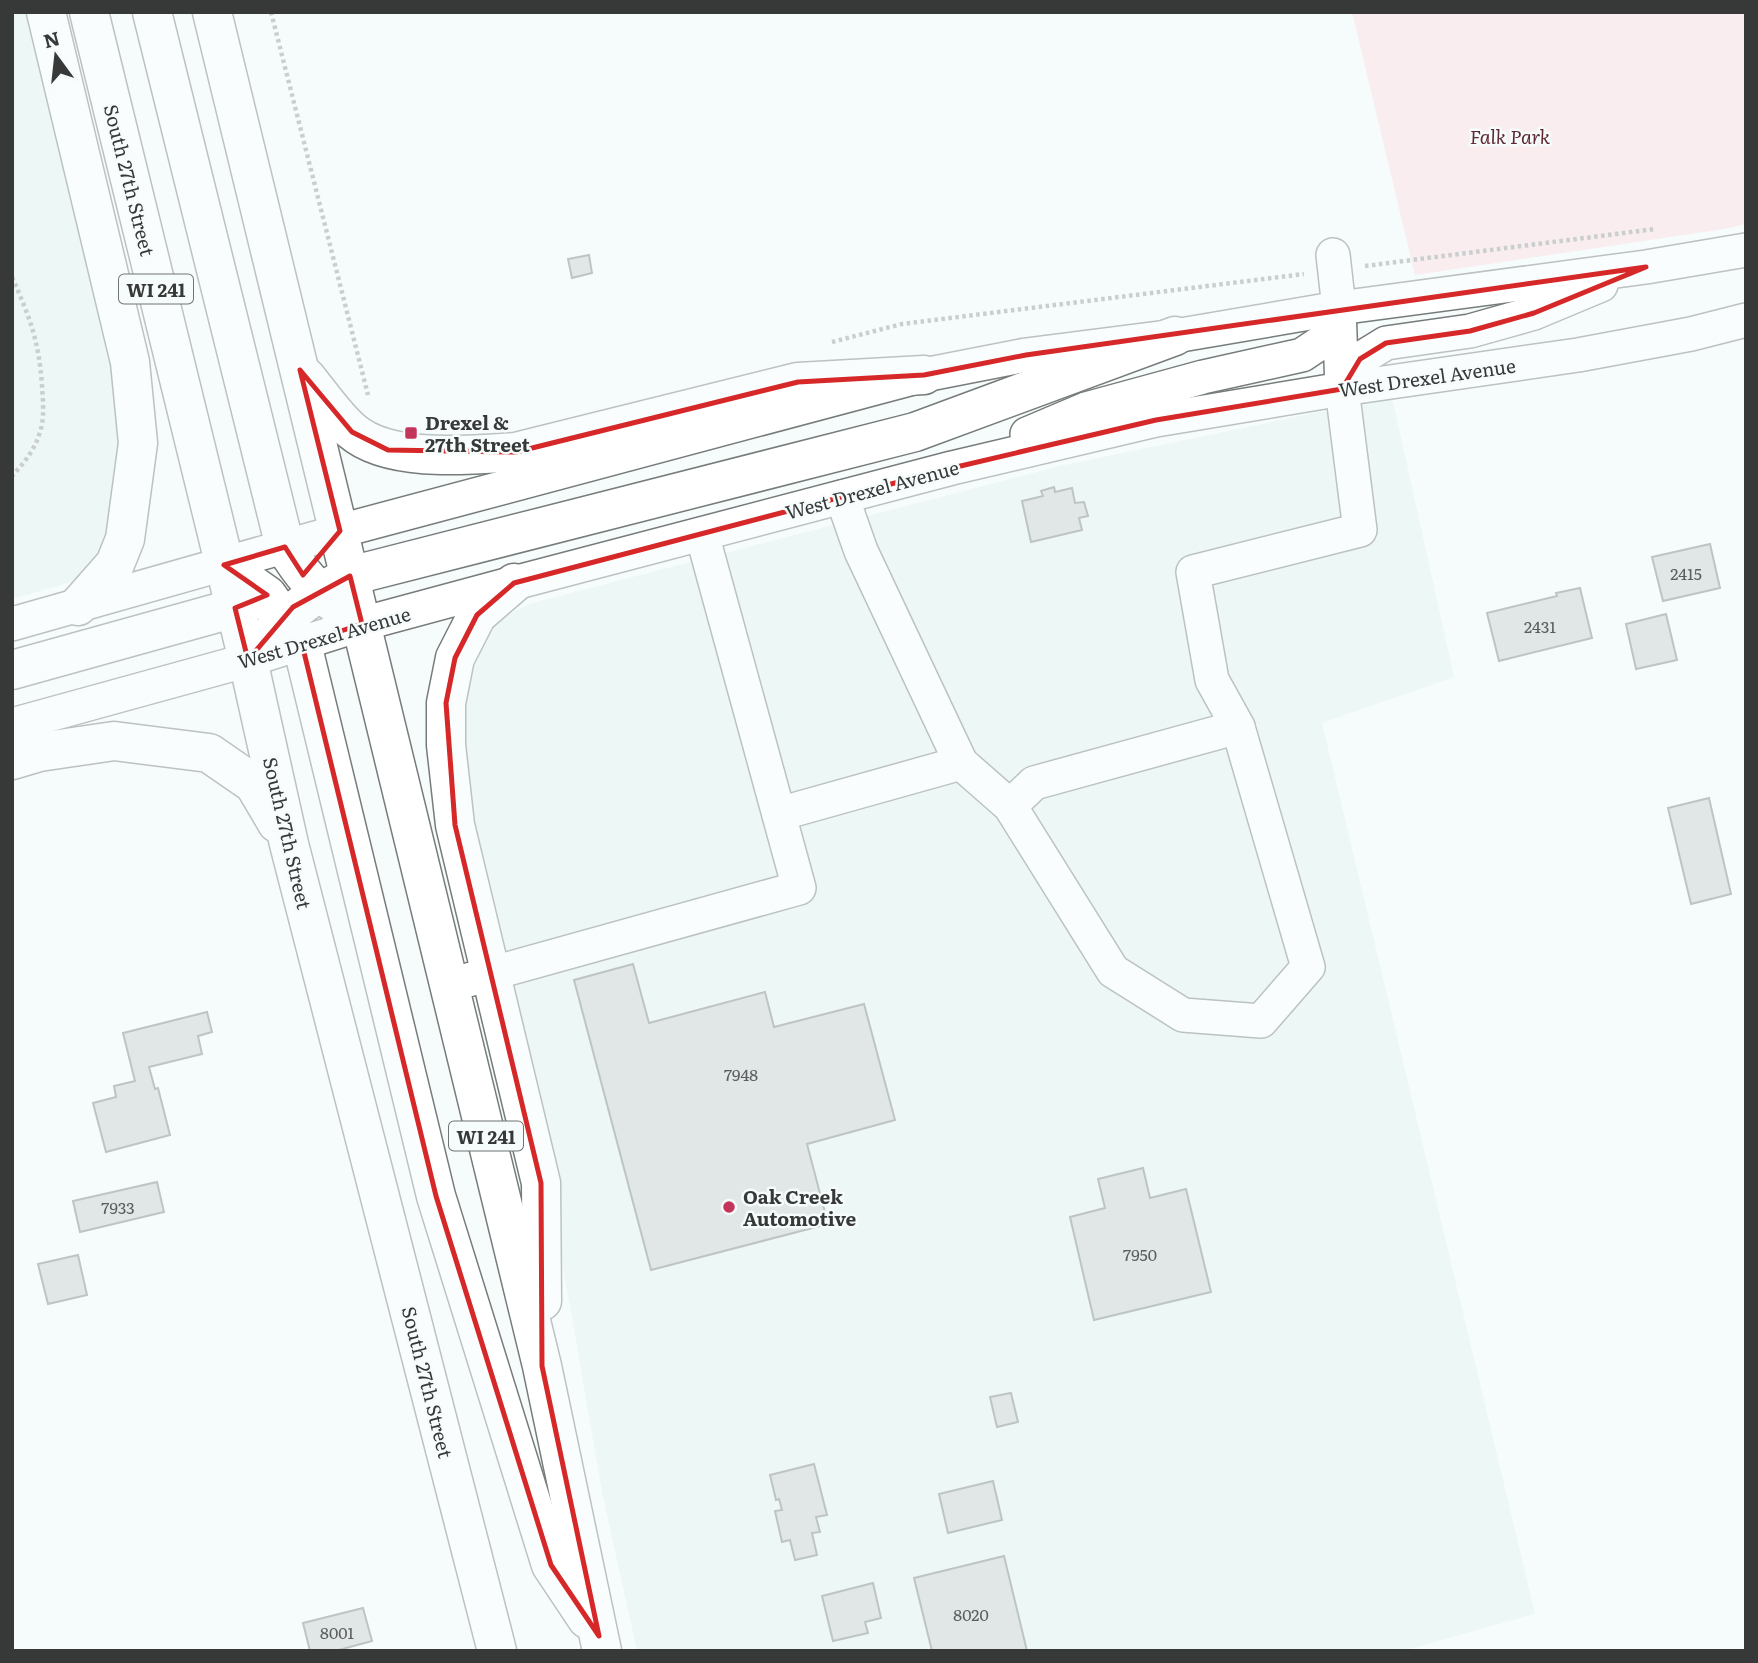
<svg xmlns="http://www.w3.org/2000/svg" width="1758" height="1663" font-family="Literata,serif">
  <rect width="100%" height="100%" fill="#f6fcfb"/>
  <g fill="#e2f2ee">
    <path d="M12,12H32L121,394L115,527L91,570L71,582L12,599Z"/>
    <path d="M1392,397L1454,677L1322,723L1535,1614L1402,1651H637L602,1492L570,1306L514,1016L467,829L462,705L488,626L529,604L1060,466Z"/>
  </g>
  <path fill="#fddbdf" d="M1352,12H1746V224L1724,229L1415,275Z"/>
  <g fill="#c7cecc" stroke="#7b817f" stroke-width="2">
    <path d="M589,255L592,273L572,278L568,259Z"/>
    <path d="M1054,487L1055,492L1072,488L1075,503L1084,502L1088,516L1079,518L1082,530L1031,542L1022,501L1043,496L1041,491Z"/>
    <path d="M1710,544L1720,588L1663,601L1652,557Z"/>
    <path d="M1580,588L1592,638L1499,661L1487,613L1557,596L1556,593Z"/>
    <path d="M1666,614L1677,660L1636,669L1626,624Z"/>
    <path d="M1709,798L1731,894L1691,904L1668,808Z"/>
    <path d="M633,964L649,1023L765,992L774,1027L864,1004L895,1120L807,1144L828,1224L651,1270L574,980Z"/>
    <path d="M207,1012L212,1032L198,1036L202,1054L149,1067L155,1089L158,1088L170,1135L106,1152L93,1103L116,1097L114,1086L135,1081L123,1033Z"/>
    <path d="M1143,1168L1150,1198L1186,1189L1211,1292L1094,1320L1070,1217L1105,1208L1098,1179Z"/>
    <path d="M157,1182L164,1212L80,1232L73,1201Z"/>
    <path d="M78,1255L87,1295L48,1304L38,1264Z"/>
    <path d="M1011,1393L1018,1422L997,1427L990,1397Z"/>
    <path d="M814,1464L827,1515L816,1517L820,1532L812,1533L817,1555L795,1560L790,1540L782,1542L775,1511L782,1510L779,1499L776,1500L770,1475Z"/>
    <path d="M993,1481L1002,1520L948,1533L939,1494Z"/>
    <path d="M1004,1556L1027,1651H932L914,1578Z"/>
    <path d="M873,1583L881,1618L865,1622L868,1633L833,1641L822,1596Z"/>
    <path d="M363,1608L372,1641L335,1651H310L303,1623Z"/>
  </g>
  <g fill="none" stroke-linecap="round" stroke-linejoin="round">
    <defs>
      <g id="minor">
        <path d="M1342,389L1360,359L1386,343L1470,331L1534,313L1601,285"/>
        <path d="M1027,434L1086,409L1203,377L1302,355L1329,337L1338,309"/>
        <path d="M12,624L340,531L924,375L1026,355L1175,336L1339,308L1646,267L1746,250"/>
        <path d="M12,725L248,660L362,624L514,583L952,468L1156,420L1342,389L1578,355L1691,334L1746,320"/>
        <path d="M961,763L1010,806L1113,971L1183,1015L1261,1021L1308,967L1238,727L1212,680L1193,572L1360,530L1342,389L1339,308L1333,255"/>
        <path d="M1010,806L1034,783L1238,727"/>
        <path d="M779,814L961,763L861,551L842,497"/>
        <path d="M450,985L799,888L702,534"/>
      </g>
      <g id="major">
        <path d="M46,12L130,362L138,443L125,539L115,564L78,606"/>
        <path d="M89,12L248,660L289,844L497,1651"/>
        <path d="M152,12L285,547C301,573 313,588 338,606"/>
        <path d="M212,12L542,1366L602,1651"/>
        <path d="M306,377C320,394 336,418 352,431C389,463 469,455 516,452L798,382L924,375"/>
        <path d="M224,565L267,595L302,644L436,1196L551,1565L587,1619"/>
        <path d="M514,583L477,615L455,658L446,703V745L455,825L541,1183L542,1301"/>
        <path d="M268,637C291,609 318,592 350,576L915,432L1175,336"/>
        <path d="M12,670L235,608L259,598"/>
        <path d="M12,760L39,752L114,741L209,753L254,784L277,823"/>
      </g>
    </defs>
    <use href="#minor" stroke="#767c7a" stroke-width="36"/>
    <use href="#major" stroke="#767c7a" stroke-width="41"/>
    <g stroke="#949898" stroke-width="4.5" stroke-dasharray="3.5 3.5" stroke-linecap="butt">
      <path d="M271,12L368,395"/>
      <path d="M1365,266L1655,229"/>
      <path d="M12,277C30,318 39,341 42,386C43,402 45,420 39,435C34,451 23,464 12,476"/>
      <path d="M832,342L902,324L1304,274"/>
    </g>
    <use href="#minor" stroke="#fff" stroke-width="33"/>
    <use href="#major" stroke="#fff" stroke-width="38"/>
  </g>
  <path d="M0 0H1758V1663H0ZM1646,267L1534,313L1470,331L1386,343L1360,359L1342,389L1156,420L952,468L514,583L477,615L455,658L446,703L455,825L541,1183L542,1366L599,1636L551,1565L436,1196L302,644L362,624L350,576L293,607L248,660L235,608L267,595L224,565L285,547L303,575L340,531L300,370L352,432L388,450L516,452L798,382L924,375L1026,355Z" fill="#f6fcfb" fill-opacity=".55" fill-rule="evenodd"/>
  <path fill="none" stroke="#d62828" stroke-width="5" stroke-linejoin="round" d="M1646,267L1534,313L1470,331L1386,343L1360,359L1342,389L1156,420L952,468L514,583L477,615L455,658L446,703L455,825L541,1183L542,1366L599,1636L551,1565L436,1196L302,644L362,624L350,576L293,607L248,660L235,608L267,595L224,565L285,547L303,575L340,531L300,370L352,432L388,450L516,452L798,382L924,375L1026,355Z"/>
  <g fill="#c4355b" stroke="#f6fcfb" stroke-width="2.5">
    <rect x="404" y="426" width="14" height="14" rx="3.5"/>
    <circle cx="729" cy="1207" r="7"/>
  </g>
  <g text-anchor="middle" dominant-baseline="central" stroke-width="5" stroke-linejoin="round" paint-order="stroke">
    <g font-size="16" fill="#5b5e5e">
      <text x="1686" y="573">2415</text>
      <text x="1540" y="626">2431</text>
      <text x="741" y="1074">7948</text>
      <text x="118" y="1207">7933</text>
      <text x="1140" y="1254">7950</text>
      <text x="971" y="1614">8020</text>
      <text x="337" y="1632">8001</text>
    </g>
    <g fill="#f6fcfb" stroke="#707473" stroke-width="2">
      <rect x="119" y="274.5" width="74" height="29" rx="5"/>
      <rect x="449" y="1121.5" width="74" height="29" rx="5"/>
    </g>
    <g font-size="18" font-weight="bold" fill="#373939">
      <text x="156" y="289">WI 241</text>
      <text x="486" y="1136">WI 241</text>
    </g>
    <g font-size="19" font-style="italic" fill="#5f2732" stroke="#f6fcfb">
      <text x="1510" y="136">Falk Park</text>
    </g>
    <g font-size="19" fill="#373939" stroke="#f6fcfb">
      <text transform="translate(130 180) rotate(76)">South 27th Street</text>
      <text transform="translate(1427 377) rotate(-8)">West Drexel Avenue</text>
      <text transform="translate(872 489) rotate(-15)">West Drexel Avenue</text>
      <text transform="translate(324 637) rotate(-16)">West Drexel Avenue</text>
      <text transform="translate(288 833) rotate(77)">South 27th Street</text>
      <text transform="translate(428 1382) rotate(76)">South 27th Street</text>
    </g>
    <g font-size="19" font-weight="bold" fill="#373939" stroke="#f6fcfb" text-anchor="start">
      <text x="425" y="422">Drexel &amp;<tspan x="425" dy="22">27th Street</tspan></text>
      <text x="743" y="1196">Oak Creek<tspan x="743" dy="22">Automotive</tspan></text>
    </g>
  </g>
  <rect width="1758" height="1663" fill="none" stroke="#373939" stroke-width="28"/>
  <g transform="translate(56 56) rotate(345)" stroke="#f6fcfb" stroke-width="5" paint-order="stroke">
  <path d="M0-5L12 26L0 18L-12 26Z" fill="#373939"/>
  <text y="-10" font-size="19" font-weight="bold" text-anchor="middle" fill="#373939">N</text>
  </g>
</svg>
